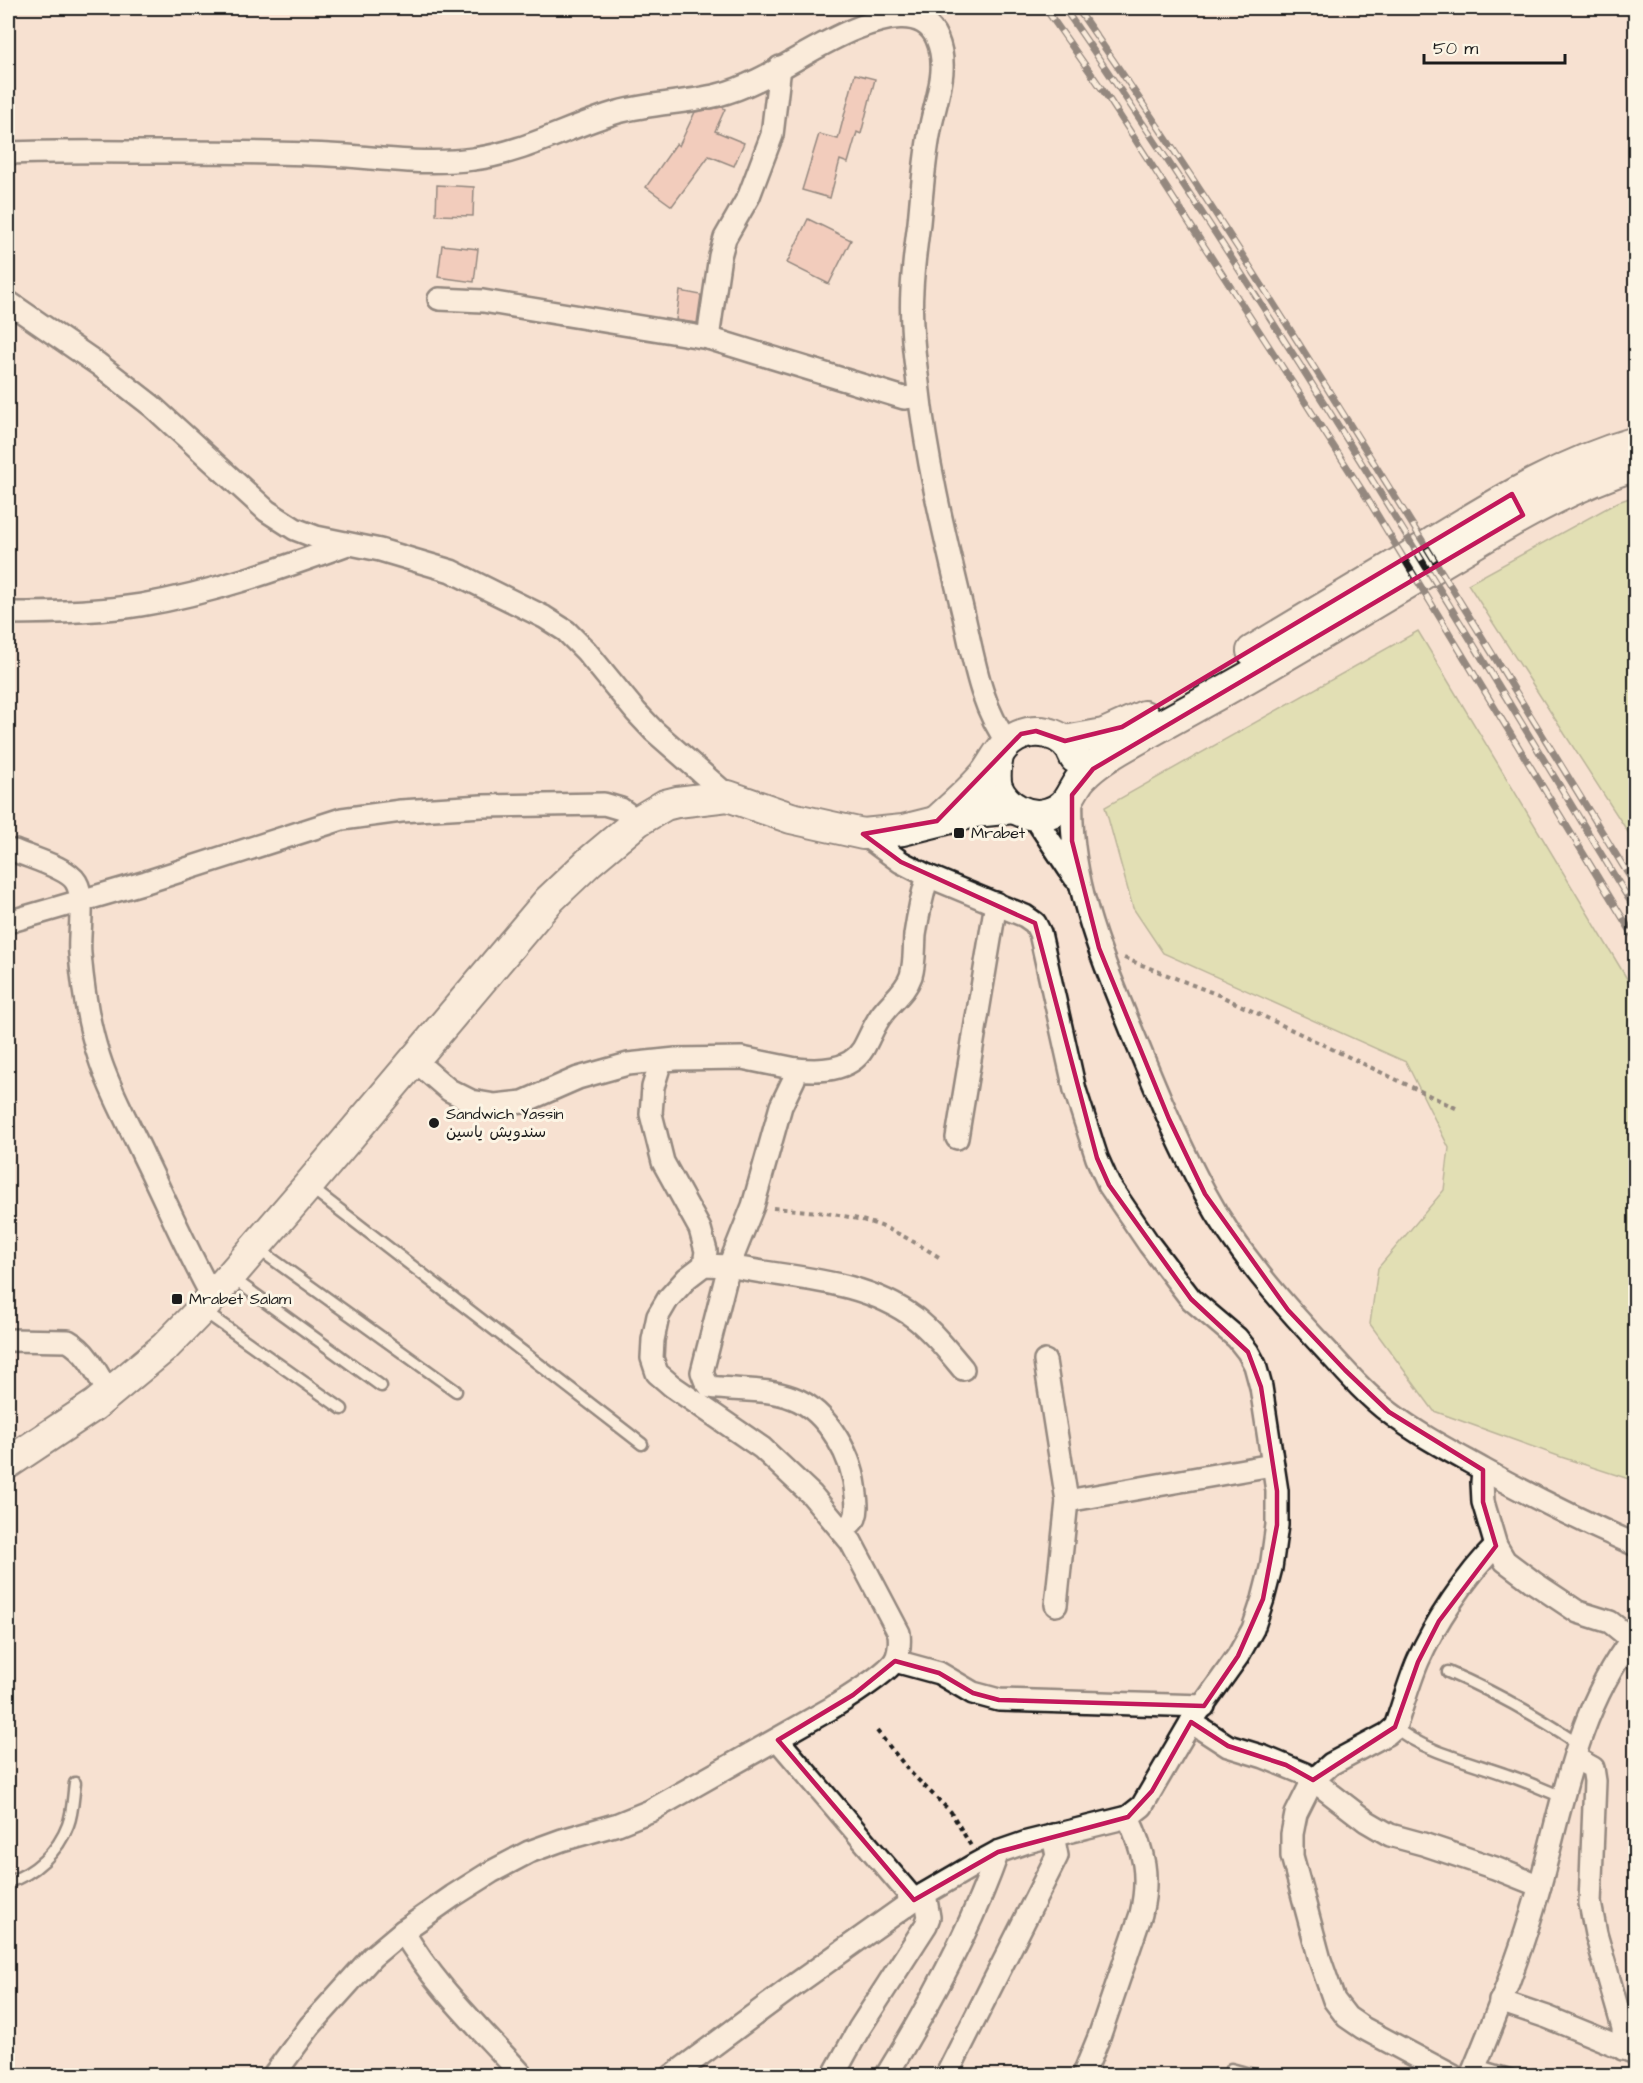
<svg xmlns="http://www.w3.org/2000/svg" width="1643" height="2083" font-family="'Architects Daughter','Playpen Sans Arabic',sans-serif">
  <rect width="100%" height="100%" fill="#f7e1d1"/>
  <filter id="ink" filterUnits="userSpaceOnUse"><feTurbulence type="fractalNoise" baseFrequency=".0167" numOctaves="2"/><feDisplacementMap in="SourceGraphic" scale="12" xChannelSelector="R" yChannelSelector="G"/><feConvolveMatrix kernelMatrix="1 2 1 2 8 2 1 2 1" color-interpolation-filters="sRGB"/></filter>
  <g filter="url(#ink)">
    <g fill="#c7dc91" stroke="#727c56" stroke-width="1.5">
      <path d="M1635,496H1636L1635,843L1468,584L1618,502Z"/>
      <path d="M1418,631L1635,992V1481L1561,1457L1434,1411L1370,1324L1378,1268L1444,1190L1449,1148L1406,1062L1163,953L1133,908L1105,807Z"/>
    </g>
    <g fill="#ebb2a3" stroke="#1c1c1c" stroke-width="1.5">
      <path d="M855,74L875,79L861,134L857,132L848,163L840,160L830,198L802,190L819,134L838,139Z"/>
      <path d="M722,107L725,109L715,131L744,143L734,166L709,156L672,206L646,187L676,144L679,146L695,112Z"/>
      <path d="M437,185L474,187L473,216L436,215Z"/>
      <path d="M808,219L851,240L829,284L787,263Z"/>
      <path d="M442,245L478,249L474,282L438,277Z"/>
      <path d="M680,291L701,295L697,323L676,320Z"/>
    </g>
    <g fill="none" stroke-linecap="round" stroke-linejoin="round">
      <defs>
        <g id="lane">
          <path d="M310,1187L642,1444"/>
          <path d="M257,1248L456,1391"/>
          <path d="M231,1277L381,1386"/>
          <path d="M202,1310L342,1409"/>
          <path d="M1448,1672C1493,1691 1537,1716 1578,1743"/>
          <path d="M1395,1727C1420,1750 1474,1763 1507,1775C1526,1781 1544,1790 1563,1797"/>
          <path d="M8,1882C34,1874 58,1852 68,1825C73,1812 73,1796 75,1783"/>
          <path d="M1476,2065L1513,2076"/>
          <path d="M1231,2069L1257,2076"/>
        </g>
        <g id="street">
          <path d="M8,153C61,151 115,152 168,152C222,152 276,152 329,155C378,157 424,166 473,159C524,153 569,126 618,112C651,103 685,103 718,95C766,83 809,47 855,29C880,19 923,5 937,39C950,69 935,101 930,130C924,161 922,192 919,223C916,245 913,268 912,290C910,321 914,353 918,383C926,459 944,533 962,608C973,653 979,705 1008,743"/>
          <path d="M439,299L483,301L708,338L904,398L919,396"/>
          <path d="M8,302L98,364L152,406L267,511L295,529L316,537L380,550L451,571L544,617L566,631L586,651L636,712L654,731L728,796"/>
          <path d="M708,338L720,256L725,238L749,196L772,135L780,67"/>
          <path d="M8,613C52,613 97,612 141,605C212,593 280,569 348,544"/>
          <path d="M1072,795C1068,878 1100,953 1131,1029C1154,1084 1176,1140 1205,1193C1236,1251 1281,1302 1326,1350C1346,1372 1367,1396 1390,1413C1419,1435 1452,1452 1484,1470C1533,1497 1583,1522 1636,1545"/>
          <path d="M1033,815L1075,878"/>
          <path d="M8,851H15C31,858 68,868 76,882C86,899 78,934 80,954C83,989 88,1024 99,1057C110,1092 129,1124 144,1157C167,1204 187,1251 212,1296"/>
          <path d="M928,876C922,895 918,915 915,935C914,949 915,963 911,976C906,991 892,1001 883,1013C874,1024 870,1037 863,1049C849,1072 818,1071 796,1069L794,1079L781,1106L753,1206L729,1266C791,1279 862,1278 915,1318C933,1332 948,1351 963,1369"/>
          <path d="M8,922L146,882L342,819L401,811L482,806L604,804L621,809L638,821"/>
          <path d="M413,1059L449,1090L471,1101L495,1105L523,1102L578,1078L628,1064L676,1059L742,1058L796,1069"/>
          <path d="M661,1061L653,1087L651,1114L663,1162L700,1229L706,1251L704,1265"/>
          <path d="M957,1138L996,903"/>
          <path d="M8,1340L68,1341C88,1352 98,1375 109,1394"/>
          <path d="M1045,1361L1067,1501L1056,1605"/>
          <path d="M1483,1470L1482,1482L1483,1502L1496,1546L1505,1561L1533,1582L1578,1612L1610,1622L1636,1643"/>
          <path d="M1067,1501L1272,1465"/>
          <path d="M895,1661L939,1673L973,1693L999,1700L1204,1706"/>
          <path d="M1191,1722L1228,1746L1264,1757L1305,1774L1366,1821L1390,1835L1423,1844L1495,1868L1540,1886"/>
          <path d="M778,1740L914,1900"/>
          <path d="M1575,1758L1593,1768L1595,1781L1590,1903L1596,1934L1623,2028V2049"/>
          <path d="M403,1931C434,1986 481,2029 523,2076"/>
          <path d="M1500,2001L1547,2017L1635,2053"/>
          <path d="M273,2076L310,2026L372,1957L403,1931L453,1896L491,1872L529,1852L562,1840L618,1824L650,1811L830,1709C846,1699 885,1675 895,1661C900,1652 900,1643 899,1633L851,1542L812,1495L762,1448L672,1386L657,1373L652,1358L653,1340L658,1316L668,1299L687,1278L704,1265L729,1266L702,1372L705,1380L710,1387C739,1391 766,1388 793,1398C828,1411 854,1459 856,1495C857,1503 858,1510 855,1518C852,1523 846,1527 842,1531"/>
          <path d="M672,2076L789,1989L914,1900L974,1865L998,1852L1027,1842L1128,1817L1142,1806L1191,1722L1238,1656L1253,1629L1263,1599L1271,1568L1277,1525V1491L1261,1387L1255,1365L1248,1352L1237,1338L1191,1299L1149,1244L1109,1185L1097,1158L1075,1090L1040,933L1035,923L1025,916L928,876L901,862L863,834"/>
          <path d="M833,2076L859,2029L926,1925L929,1917L925,1894"/>
          <path d="M886,2076C930,2005 970,1931 998,1852"/>
          <path d="M946,2076L1057,1856L1053,1835"/>
          <path d="M1083,2076L1099,2037L1141,1914C1150,1875 1144,1852 1128,1817"/>
          <path d="M1453,2076L1363,2028L1347,2017L1334,2000L1320,1960L1292,1856V1834L1296,1814L1313,1780L1331,1764L1387,1734L1395,1727C1403,1705 1409,1682 1418,1661C1434,1624 1467,1574 1496,1546"/>
          <path d="M1471,2076C1495,2019 1519,1958 1536,1899C1562,1811 1574,1714 1632,1639"/>
        </g>
        <g id="secondary">
          <path d="M1252,651C1312,615 1372,579 1432,543C1499,502 1559,464 1636,442"/>
          <path d="M1065,741L1104,734L1144,716"/>
          <path d="M998,756C996,766 994,776 997,787C1005,807 1029,820 1049,813C1069,806 1069,795 1079,781C1091,766 1111,754 1127,745C1170,720 1214,697 1257,672C1302,646 1346,620 1391,593C1470,547 1548,493 1636,465"/>
          <path d="M938,820C954,805 971,791 985,774C993,764 999,749 1010,741C1032,725 1066,730 1075,758"/>
          <path d="M8,1463L95,1405L165,1347L201,1310L308,1186L549,900L589,862L638,821L665,805L677,802L728,796L791,818L863,834L903,830L975,812L1014,808"/>
        </g>
      </defs>
      <use href="#lane" stroke="#1c1c1c" stroke-width="15"/>
      <use href="#street" stroke="#1c1c1c" stroke-width="26"/>
      <use href="#secondary" stroke="#1c1c1c" stroke-width="34"/>
      <g stroke="#1c1c1c" stroke-width="4" stroke-dasharray="4.5 4.5" stroke-linecap="butt">
        <path d="M1124,958L1221,996L1460,1110"/>
        <path d="M773,1208C808,1211 844,1213 878,1225C900,1233 919,1245 939,1257"/>
        <path d="M877,1731L912,1774L951,1812L971,1846"/>
      </g>
      <use href="#lane" stroke="#fcf5e5" stroke-width="10"/>
      <use href="#street" stroke="#fcf5e5" stroke-width="21"/>
      <use href="#secondary" stroke="#fcf5e5" stroke-width="30"/>
      <defs>
        <g id="rail">
          <path d="M1045,8L1109,99L1367,498L1636,940"/>
          <path d="M1064,8C1267,300 1450,606 1636,911"/>
          <path d="M1077,8C1217,208 1345,416 1474,624C1528,711 1582,799 1636,887"/>
        </g>
      </defs>
      <use href="#rail" stroke="#1c1c1c" stroke-width="7"/>
      <use href="#rail" stroke="#fcf5e5" stroke-width="4.5" stroke-dasharray="14" stroke-linecap="butt"/>
    </g>
  </g>
  <path d="M0 0H1643V2083H0ZM1512,494L1523,515L1093,769L1072,795V841L1099,948L1169,1119L1205,1194L1288,1310L1345,1370L1389,1412L1483,1470V1502L1496,1546L1439,1621L1418,1662L1395,1727L1313,1780L1286,1765L1228,1746L1191,1722L1152,1791L1128,1817L998,1852L914,1900L778,1740L853,1695L895,1661L939,1673L973,1693L999,1700L1204,1706L1238,1656L1263,1599L1277,1525V1491L1261,1387L1248,1352L1191,1299L1109,1185L1097,1158L1035,923L901,862L863,834L937,821L1021,734L1036,731L1065,741L1122,727Z" fill="#f7e1d1" fill-opacity=".55" fill-rule="evenodd"/>
  <path fill="none" stroke="#c2185b" stroke-width="4.5" stroke-linejoin="round" d="M1512,494L1523,515L1093,769L1072,795V841L1099,948L1169,1119L1205,1194L1288,1310L1345,1370L1389,1412L1483,1470V1502L1496,1546L1439,1621L1418,1662L1395,1727L1313,1780L1286,1765L1228,1746L1191,1722L1152,1791L1128,1817L998,1852L914,1900L778,1740L853,1695L895,1661L939,1673L973,1693L999,1700L1204,1706L1238,1656L1263,1599L1277,1525V1491L1261,1387L1248,1352L1191,1299L1109,1185L1097,1158L1035,923L901,862L863,834L937,821L1021,734L1036,731L1065,741L1122,727Z"/>
  <g fill="#1c1c1c" stroke="#fcf5e5" stroke-width="2">
    <rect x="953" y="827" width="12" height="12" rx="3"/>
    <circle cx="434" cy="1123" r="6"/>
    <rect x="171" y="1293" width="12" height="12" rx="3"/>
  </g>
  <g text-anchor="middle" dominant-baseline="central" stroke-width="6" stroke-linejoin="round" paint-order="stroke">
    <g font-size="16" fill="#1c1c1c" stroke="#fcf5e5" text-anchor="start">
      <text x="971" y="833">Mrabet</text>
      <text x="446" y="1114">Sandwich Yassin<tspan x="446" dy="18">سندويش ياسين</tspan></text>
      <text x="189" y="1299">Mrabet Salam</text>
    </g>
  </g>
  <rect width="1643" height="2083" fill="none" stroke="#fcf5e5" stroke-width="30"/>
  <rect x="15" y="15" width="1613" height="2053" fill="none" stroke="#1c1c1c" stroke-width="2" filter="url(#ink)"/>
  <path d="M1424 54v9h141v-9" fill="none" stroke="#1c1c1c" stroke-width="3"/>
  <text x="1433" y="54" font-size="18" fill="#1c1c1c" stroke="#fcf5e5" stroke-width="4.5" paint-order="stroke">50 m</text>
</svg>
